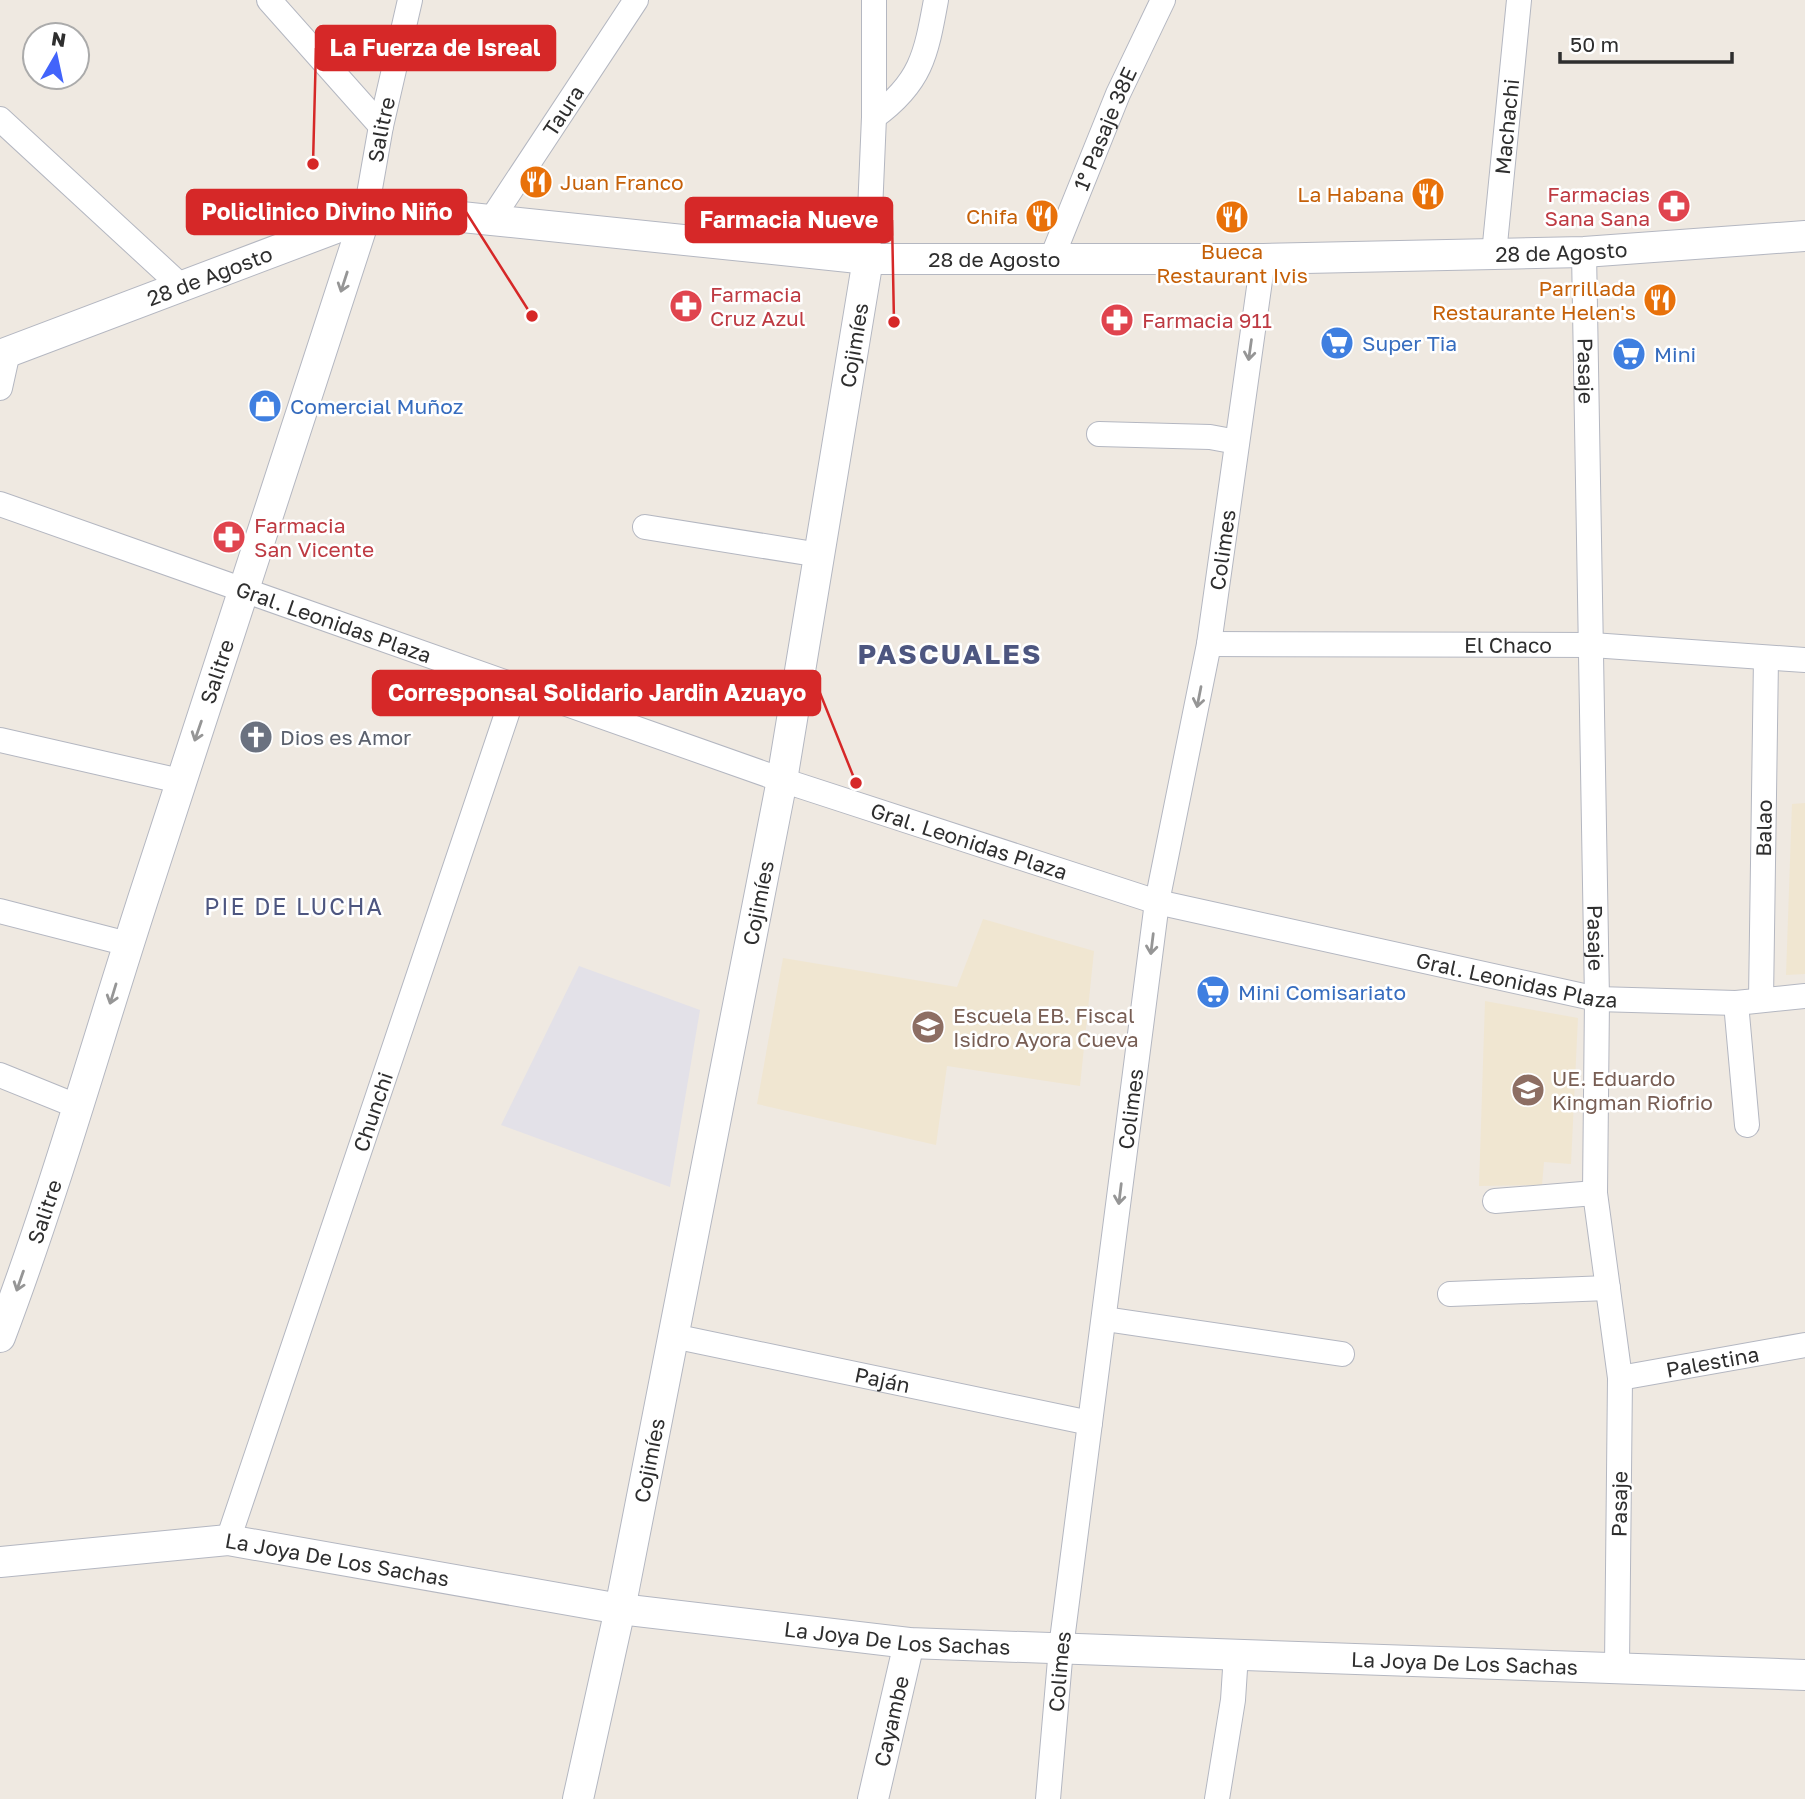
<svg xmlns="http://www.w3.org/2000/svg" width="1805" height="1799" font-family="'Golos Text',sans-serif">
  <rect width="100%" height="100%" fill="#efe9e1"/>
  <path fill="#e3e1e8" d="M579,966L700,1010L670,1187L501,1125Z"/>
  <g fill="#f0e6d1">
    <path d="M1805,803V974L1786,975L1792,804Z"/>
    <path d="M983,919L1094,951L1080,1086L947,1066L936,1145L757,1104L783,958L957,987Z"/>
    <path d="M1485,1001L1578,1018L1571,1164L1544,1162L1542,1185L1479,1186Z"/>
  </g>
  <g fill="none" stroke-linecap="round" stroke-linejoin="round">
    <defs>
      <g id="minor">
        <path d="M269,0L381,126"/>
        <path d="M874,117C921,83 926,55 936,0"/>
        <path d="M0,119L181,286"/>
        <path id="s1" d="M365,217L381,126L410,0"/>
        <path id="s2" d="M491,220L636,0"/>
        <path id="s3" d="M1584,252L1597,999L1595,1193L1620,1378L1617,1666"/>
        <path id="s4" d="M1494,254L1519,0"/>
        <path d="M868,259L874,117V0"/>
        <path id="s5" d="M1051,260L1118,94L1163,0"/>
        <path d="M0,388L8,352"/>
        <path d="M1099,434L1210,437L1237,442"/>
        <path id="s6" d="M0,504L782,780L1157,902L1597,999L1736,1003L1805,996"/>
        <path d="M645,527L820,555"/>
        <path id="s7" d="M1209,644L1592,645L1805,660"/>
        <path d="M0,740L180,781"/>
        <path d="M0,911L128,944"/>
        <path id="s8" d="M1761,1000L1766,658"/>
        <path d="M1736,1003L1747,1125"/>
        <path d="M0,1075L79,1107"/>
        <path d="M1495,1201L1595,1193"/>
        <path d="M1450,1294L1608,1288"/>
        <path d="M1105,1319L1342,1354"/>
        <path id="s9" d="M673,1336L1090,1423"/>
        <path id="s10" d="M1620,1378L1805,1345"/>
        <path id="s11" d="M228,1540L517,684"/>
        <path id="s12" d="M1048,1799L1061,1648L1157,902L1209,644L1263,259"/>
        <path d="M1217,1799L1233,1700L1236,1654"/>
      </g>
      <g id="tertiary">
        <path id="s13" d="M0,355L365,217L433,214L868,259H1263L1494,254L1584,252L1805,236"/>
        <path id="s14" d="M0,1337C56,1189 98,1037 147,887C218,663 294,441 365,217"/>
        <path id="s15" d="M0,1562L228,1540L620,1609L909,1643L1805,1675"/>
        <path id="s16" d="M578,1799L620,1609L782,780L868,259"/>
        <path id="s17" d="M873,1799L909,1643"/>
      </g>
    </defs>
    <use href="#minor" stroke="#b4b7c1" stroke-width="26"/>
    <use href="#tertiary" stroke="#b4b7c1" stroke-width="32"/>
    <use href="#minor" stroke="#fff" stroke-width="24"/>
    <use href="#tertiary" stroke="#fff" stroke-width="30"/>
  </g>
  <defs><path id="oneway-shaft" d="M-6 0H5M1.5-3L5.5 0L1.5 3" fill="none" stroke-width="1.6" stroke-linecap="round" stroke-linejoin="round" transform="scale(1.75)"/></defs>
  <g stroke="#969696">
    <use href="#oneway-shaft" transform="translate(344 282) rotate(108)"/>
    <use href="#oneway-shaft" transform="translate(1250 350) rotate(98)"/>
    <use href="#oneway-shaft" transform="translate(1199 697) rotate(101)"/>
    <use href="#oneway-shaft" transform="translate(198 731) rotate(109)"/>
    <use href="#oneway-shaft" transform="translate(1152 944) rotate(97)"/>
    <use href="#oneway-shaft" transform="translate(113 994) rotate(107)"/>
    <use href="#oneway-shaft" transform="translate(1120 1194) rotate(97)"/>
    <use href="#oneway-shaft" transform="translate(20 1281) rotate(109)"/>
  </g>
  <defs>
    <symbol id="restaurant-disc" viewBox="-11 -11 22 22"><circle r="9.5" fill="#e8710a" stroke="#fff"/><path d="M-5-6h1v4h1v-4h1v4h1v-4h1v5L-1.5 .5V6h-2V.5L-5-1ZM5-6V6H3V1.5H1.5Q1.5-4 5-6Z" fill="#fff"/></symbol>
    <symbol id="pharmacy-disc" viewBox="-11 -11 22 22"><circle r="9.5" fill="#e0444e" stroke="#fff"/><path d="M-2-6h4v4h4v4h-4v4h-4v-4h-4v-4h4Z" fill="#fff"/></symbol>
    <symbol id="supermarket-disc" viewBox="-11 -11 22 22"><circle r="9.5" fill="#3f7fe0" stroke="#fff"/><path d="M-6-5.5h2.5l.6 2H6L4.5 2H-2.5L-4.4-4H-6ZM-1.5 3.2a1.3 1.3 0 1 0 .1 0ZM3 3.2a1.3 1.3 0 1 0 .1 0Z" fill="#fff"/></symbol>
    <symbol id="shop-disc" viewBox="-11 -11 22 22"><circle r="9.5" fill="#3f7fe0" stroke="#fff"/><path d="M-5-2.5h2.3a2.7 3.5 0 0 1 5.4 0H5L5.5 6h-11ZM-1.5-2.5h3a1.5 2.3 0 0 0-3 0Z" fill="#fff"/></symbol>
    <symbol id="church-disc" viewBox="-11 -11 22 22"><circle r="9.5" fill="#6b7280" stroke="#fff"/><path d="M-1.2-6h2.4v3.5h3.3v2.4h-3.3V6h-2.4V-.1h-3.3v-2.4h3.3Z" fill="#fff"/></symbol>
    <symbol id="school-disc" viewBox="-11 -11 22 22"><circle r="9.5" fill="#8d6e63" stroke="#fff"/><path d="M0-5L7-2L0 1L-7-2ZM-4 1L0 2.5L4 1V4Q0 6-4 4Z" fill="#fff"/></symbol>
  </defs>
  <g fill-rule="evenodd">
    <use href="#restaurant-disc" x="517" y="163" width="38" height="38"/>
    <use href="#restaurant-disc" x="1409" y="175" width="38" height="38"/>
    <use href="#pharmacy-disc" x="1655" y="187" width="38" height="38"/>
    <use href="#restaurant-disc" x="1023" y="197" width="38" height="38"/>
    <use href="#restaurant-disc" x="1213" y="198" width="38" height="38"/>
    <use href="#restaurant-disc" x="1641" y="281" width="38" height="38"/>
    <use href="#pharmacy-disc" x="667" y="287" width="38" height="38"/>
    <use href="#pharmacy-disc" x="1098" y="301" width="38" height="38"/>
    <use href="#supermarket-disc" x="1318" y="324" width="38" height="38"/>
    <use href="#supermarket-disc" x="1610" y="335" width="38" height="38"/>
    <use href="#shop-disc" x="246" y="387" width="38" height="38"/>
    <use href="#pharmacy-disc" x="210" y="518" width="38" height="38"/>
    <use href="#church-disc" x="237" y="718" width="38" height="38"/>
    <use href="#supermarket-disc" x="1194" y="973" width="38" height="38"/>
    <use href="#school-disc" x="909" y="1008" width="38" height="38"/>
    <use href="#school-disc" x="1509" y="1071" width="38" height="38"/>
  </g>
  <g text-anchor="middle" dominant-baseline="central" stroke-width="5" stroke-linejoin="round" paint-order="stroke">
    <g font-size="21" fill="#2e2e2e" stroke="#fff">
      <text stroke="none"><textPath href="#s2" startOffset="131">Taura</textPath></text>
      <text stroke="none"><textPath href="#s4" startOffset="128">Machachi</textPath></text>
      <text stroke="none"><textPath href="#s5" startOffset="142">1° Pasaje 38E</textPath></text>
      <text stroke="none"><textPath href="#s1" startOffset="89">Salitre</textPath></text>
      <text stroke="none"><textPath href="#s13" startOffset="1589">28 de Agosto</textPath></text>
      <text stroke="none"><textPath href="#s13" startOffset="1022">28 de Agosto</textPath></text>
      <text stroke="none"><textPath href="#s13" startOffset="224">28 de Agosto</textPath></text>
      <text stroke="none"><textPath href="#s16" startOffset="1480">Cojimíes</textPath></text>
      <text stroke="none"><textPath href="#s3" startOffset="119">Pasaje</textPath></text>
      <text stroke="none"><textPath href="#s12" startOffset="1262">Colimes</textPath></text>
      <text stroke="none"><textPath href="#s6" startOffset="354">Gral. Leonidas Plaza</textPath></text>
      <text stroke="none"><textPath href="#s7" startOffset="299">El Chaco</textPath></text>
      <text stroke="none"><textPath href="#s14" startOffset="700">Salitre</textPath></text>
      <text stroke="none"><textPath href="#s8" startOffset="172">Balao</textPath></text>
      <text stroke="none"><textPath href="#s6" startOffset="1026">Gral. Leonidas Plaza</textPath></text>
      <text stroke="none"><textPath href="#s16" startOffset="914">Cojimíes</textPath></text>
      <text stroke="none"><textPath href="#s3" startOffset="686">Pasaje</textPath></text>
      <text stroke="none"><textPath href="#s6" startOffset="1592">Gral. Leonidas Plaza</textPath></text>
      <text stroke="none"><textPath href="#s12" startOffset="695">Colimes</textPath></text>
      <text stroke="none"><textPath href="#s11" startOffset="452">Chunchi</textPath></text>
      <text stroke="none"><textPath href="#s14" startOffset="133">Salitre</textPath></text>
      <text stroke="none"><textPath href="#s10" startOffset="94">Palestina</textPath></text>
      <text stroke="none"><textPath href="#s9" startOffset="214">Paján</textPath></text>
      <text stroke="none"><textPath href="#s16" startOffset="346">Cojimíes</textPath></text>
      <text transform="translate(1619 1504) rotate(-89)">Pasaje</text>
      <text stroke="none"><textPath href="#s15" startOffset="340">La Joya De Los Sachas</textPath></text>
      <text stroke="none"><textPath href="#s15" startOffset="906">La Joya De Los Sachas</textPath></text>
      <text stroke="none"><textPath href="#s15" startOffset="1474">La Joya De Los Sachas</textPath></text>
      <text stroke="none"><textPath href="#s12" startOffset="128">Colimes</textPath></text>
      <text stroke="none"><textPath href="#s17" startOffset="80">Cayambe</textPath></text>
    </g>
    <g font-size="21" fill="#c56008" stroke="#fff" text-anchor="end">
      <text x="560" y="182" text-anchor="start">Juan Franco</text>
      <text x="1404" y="194">La Habana</text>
      <text x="1018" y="216">Chifa</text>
      <text x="1232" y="251" text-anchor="middle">Bueca<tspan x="1232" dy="24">Restaurant Ivis</tspan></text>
      <text x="1636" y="288">Parrillada<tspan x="1636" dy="24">Restaurante Helen's</tspan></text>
    </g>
    <g font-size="21" fill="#be3a42" stroke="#fff" text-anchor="start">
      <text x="1650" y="194" text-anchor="end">Farmacias<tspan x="1650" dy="24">Sana Sana</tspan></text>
      <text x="710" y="294">Farmacia<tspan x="710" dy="24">Cruz Azul</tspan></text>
      <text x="1142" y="320">Farmacia 911</text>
      <text x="254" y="525">Farmacia<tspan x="254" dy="24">San Vicente</tspan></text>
    </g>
    <g font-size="21" fill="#366cbe" stroke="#fff" text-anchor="start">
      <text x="1362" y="343">Super Tia</text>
      <text x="1654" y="354">Mini</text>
      <text x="290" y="406">Comercial Muñoz</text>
      <text x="1238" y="992">Mini Comisariato</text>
    </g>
    <g font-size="21" fill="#5b616d" stroke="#fff" text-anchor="start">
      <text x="280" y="737">Dios es Amor</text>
    </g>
    <g font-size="21" fill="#785e54" stroke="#fff" text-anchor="start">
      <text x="953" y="1015">Escuela EB. Fiscal<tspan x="953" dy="24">Isidro Ayora Cueva</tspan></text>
      <text x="1552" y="1078">UE. Eduardo<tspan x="1552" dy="24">Kingman Riofrio</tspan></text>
    </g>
    <g font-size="23" letter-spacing="2" fill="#4d5680" stroke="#fff">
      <text x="294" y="906">PIE DE LUCHA</text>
    </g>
    <g font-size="28" font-weight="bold" letter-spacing="2" fill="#4d5680" stroke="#fff">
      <text x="950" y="653">PASCUALES</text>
    </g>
  </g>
  <path fill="none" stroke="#d62828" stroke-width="2.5" d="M313 164L316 48M532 316L466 212M894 322L892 220M856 783L820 693"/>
  <g fill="#d62828" stroke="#fff" stroke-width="2.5">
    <circle cx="313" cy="164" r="7"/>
    <circle cx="532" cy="316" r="7"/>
    <circle cx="894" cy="322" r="7"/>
    <circle cx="856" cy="783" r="7"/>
  </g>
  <g fill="#d62828" stroke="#d62828" stroke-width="2.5">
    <rect x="316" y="26" width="239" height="44" rx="7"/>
    <rect x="187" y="190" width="279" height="44" rx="7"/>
    <rect x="686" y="198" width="206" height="44" rx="7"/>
    <rect x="373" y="671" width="447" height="44" rx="7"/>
  </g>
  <g font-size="23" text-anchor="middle" font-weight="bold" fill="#fff">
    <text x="435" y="56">La Fuerza de Isreal</text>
    <text x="327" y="220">Policlinico Divino Niño</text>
    <text x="789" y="228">Farmacia Nueve</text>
    <text x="597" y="701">Corresponsal Solidario Jardin Azuayo</text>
  </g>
  <g transform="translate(56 56) rotate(9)"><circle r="33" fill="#ffffff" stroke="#ababab" stroke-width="2"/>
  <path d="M0-5L12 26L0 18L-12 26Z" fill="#4264fb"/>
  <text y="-10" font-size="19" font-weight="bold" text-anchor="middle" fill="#2e2e2e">N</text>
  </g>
  <path d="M1560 52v10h172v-10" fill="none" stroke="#2e2e2e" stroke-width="3.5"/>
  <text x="1570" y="52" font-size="21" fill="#2e2e2e" stroke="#ffffff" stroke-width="5" paint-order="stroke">50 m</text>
</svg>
